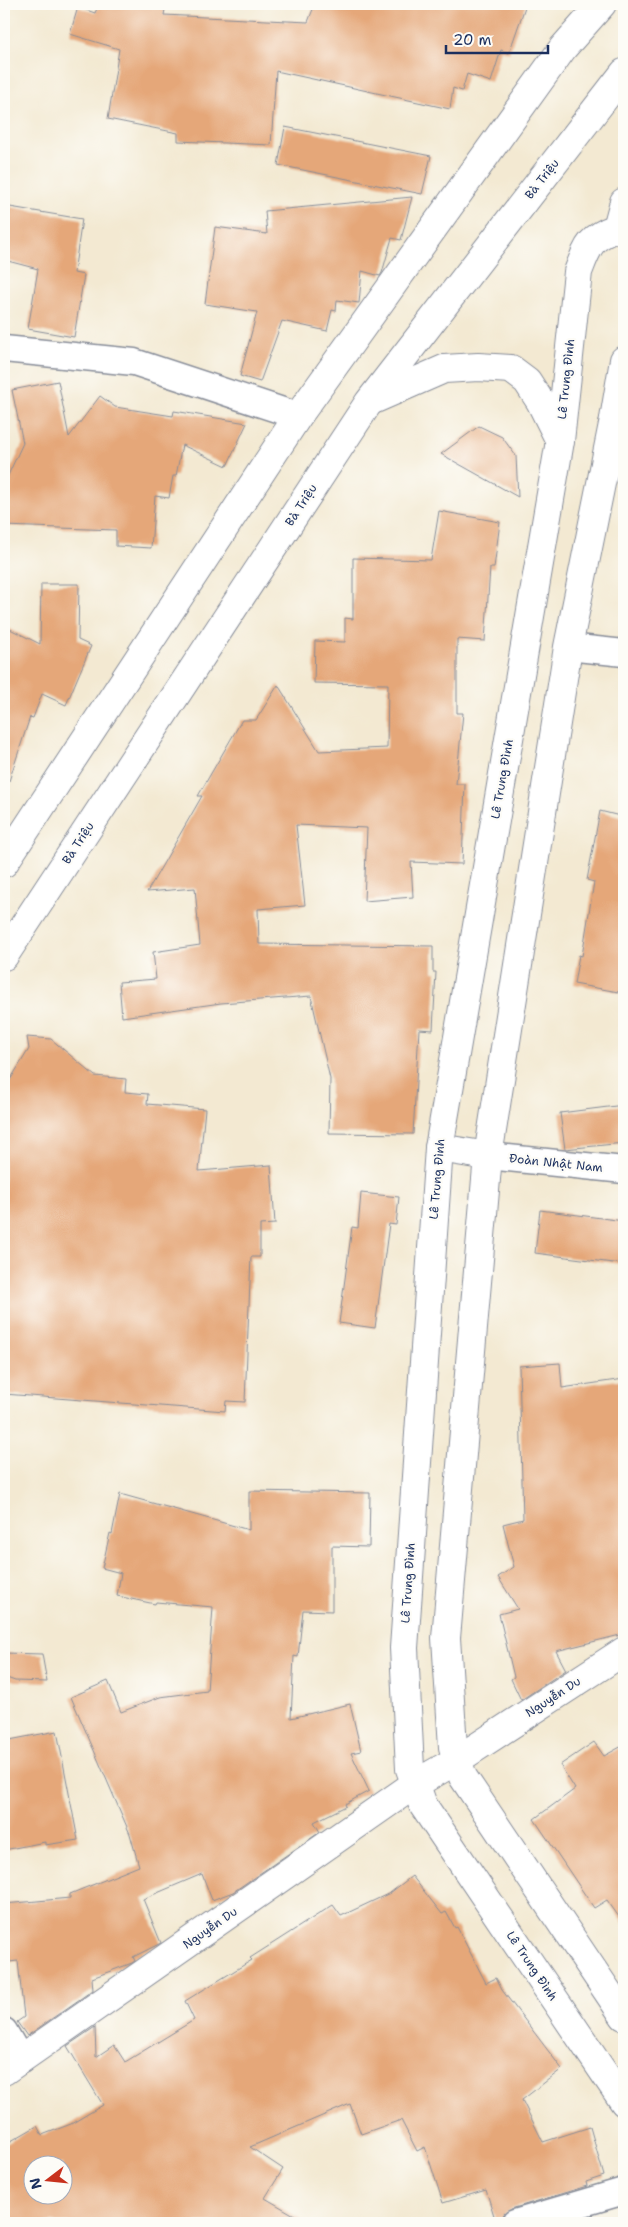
<svg xmlns="http://www.w3.org/2000/svg" width="628" height="2227" font-family="'Shantell Sans',sans-serif">
  <rect width="100%" height="100%" fill="#fdfcf7"/>
  <filter id="ink" filterUnits="userSpaceOnUse"><feTurbulence type="fractalNoise" baseFrequency=".02" numOctaves="2"/><feDisplacementMap in="SourceGraphic" scale="10" xChannelSelector="R" yChannelSelector="G"/><feConvolveMatrix kernelMatrix="1 2 1 2 8 2 1 2 1" color-interpolation-filters="sRGB"/></filter>
  <filter id="wash" filterUnits="userSpaceOnUse"><feTurbulence type="fractalNoise" baseFrequency=".0096" numOctaves="4" result="noise"/><feDisplacementMap in="SourceGraphic" scale="20" xChannelSelector="R" yChannelSelector="G"/><feGaussianBlur stdDeviation="1.12" result="paint"/><feColorMatrix in="noise" values="0 0 0 0 0 0 0 0 0 0 0 0 0 0 0 0 0 1.4 0 .05"/><feComposite in="paint" operator="in"/></filter>
  <g filter="url(#wash)">
    <rect width="100%" height="100%" fill="#f3e9d2"/>
    <g id="blocks">
      <g fill="#e5a779" fill-rule="evenodd">
        <path d="M99,4H166L164,15L308,22L315,4H526L509,53L501,50L491,82L467,74L462,91L453,88L450,109L276,71L271,145L178,141V133L108,119L119,49L70,34L78,7L95,13Z"/>
        <path d="M285,127L431,156L422,194L278,165Z"/>
        <path d="M412,197L401,240L392,238L382,273L380,276L362,271L359,303L337,300L336,311L332,310L327,331L282,321L260,382L240,376L257,312L205,304L215,227L267,234L265,211Z"/>
        <path d="M4,206L82,219L74,273L84,275L74,337L28,329L38,269L4,260Z"/>
        <path d="M58,381L69,437L100,396L115,407L173,416L174,411L247,423L227,466L182,445L176,476H173L169,498L155,496L151,548L116,546V530L4,526V484L23,443L12,390Z"/>
        <path d="M479,426L502,437L516,456L518,497L441,454Z"/>
        <path d="M439,511L500,522L494,568H490L485,641L457,639V713H463L456,784H465L462,864L411,862L413,897L364,901L367,828L296,825L305,905L258,909L259,944L433,946V972H436L433,1030L419,1029L413,1134L329,1133L330,1079L311,996L221,1003L122,1017L119,982L156,979L153,952L200,945L195,888L147,892L202,796H198L242,720H256L278,685L319,751L387,748L388,684L314,683L315,641L345,642V618L353,619V558L431,560Z"/>
        <path d="M41,584H79L78,640L91,646L66,705L42,694L33,718L30,717L9,781L4,780V626L40,644Z"/>
        <path d="M600,811L624,817V993L574,984L579,955L582,956L594,882L587,880Z"/>
        <path d="M27,1037L51,1039L95,1076L126,1079L125,1092L148,1094L147,1104L205,1109L199,1171L271,1165L275,1224L260,1225V1257H251L245,1402L226,1401L225,1411L4,1394V1090L29,1049Z"/>
        <path d="M624,1105V1143L565,1149L560,1113Z"/>
        <path d="M361,1193L399,1197L396,1225L389,1224L375,1328L339,1323L352,1227L358,1228Z"/>
        <path d="M540,1210L624,1221L621,1264L535,1253Z"/>
        <path d="M560,1363L562,1388L624,1379V1634L556,1651L566,1670L521,1700L511,1679L514,1677L499,1614L518,1609L498,1577L514,1567L503,1524L523,1519L519,1366Z"/>
        <path d="M249,1491L370,1493L369,1547L332,1546V1611L303,1610L298,1657L294,1656L291,1718L350,1704L361,1751L351,1753L369,1791L345,1804L346,1806L314,1822L320,1832L233,1892L212,1900L202,1874L143,1899L161,1943L133,1957L135,1961L132,1963L92,1978L93,1990L27,2036L17,2022L24,2017L18,1961L9,1962L7,1941H4V1904L70,1898V1894L139,1866L130,1834L71,1697L108,1681L121,1712L160,1697L207,1691L213,1607L156,1602L155,1604L117,1596L121,1573L102,1568L110,1533L112,1534L120,1494L249,1530Z"/>
        <path d="M4,1653L42,1654L47,1682L15,1681L4,1677Z"/>
        <path d="M57,1731L78,1840L45,1845V1842L4,1850V1741Z"/>
        <path d="M594,1742L604,1756L624,1745V1924L607,1900L594,1908L534,1819L575,1789L560,1765Z"/>
        <path d="M412,1876L442,1914L446,1912L455,1928L457,1927L486,1983L496,1978L502,1990L562,2069L522,2100L543,2142L590,2127L604,2176L586,2182L587,2186L511,2209L502,2217L495,2219L486,2190L443,2203L425,2147L417,2151L401,2120L361,2134L350,2104L250,2147L283,2169L265,2198L308,2223H4V2145L37,2126L42,2135L71,2124L103,2105L67,2046L95,2027L96,2057L114,2045L125,2062L194,2020L185,2001L252,1960L250,1958L333,1905L341,1916L390,1893ZM32,2164H62V2194H32Z"/>
      </g>
    </g>
  </g>
  <g filter="url(#ink)">
    <use href="#blocks" fill-opacity="0" stroke="#878c98" stroke-width="1"/>
    <g fill="none" stroke-linecap="round" stroke-linejoin="round">
      <defs>
        <g id="street">
          <path d="M4,349L134,362L298,416"/>
          <path d="M568,647L624,653"/>
          <path d="M488,1156L624,1170"/>
          <path d="M4,2031L21,2060"/>
          <path d="M515,2223L624,2191"/>
        </g>
        <g id="secondary">
          <path d="M617,228L624,202"/>
          <path d="M624,232L617,228C590,237 588,246 578,272L560,441L439,1148L404,1648L410,1769L423,1805L624,2102"/>
          <path d="M624,360L614,419L568,647L488,1156L446,1638L453,1747L463,1777L624,2016"/>
          <path d="M439,1148L488,1156"/>
          <path d="M4,2071L415,1784L457,1760L624,1651"/>
        </g>
        <g id="highway">
          <path d="M373,400L444,369L478,367L511,369L527,381L540,401L560,441"/>
          <path d="M4,863L298,416L563,48L602,4"/>
          <path d="M4,956L369,402L624,73"/>
        </g>
      </defs>
      <use href="#street" stroke="#878c98" stroke-width="29"/>
      <use href="#secondary" stroke="#878c98" stroke-width="30"/>
      <use href="#highway" stroke="#878c98" stroke-width="30"/>
      <use href="#street" stroke="#fff" stroke-width="26"/>
      <use href="#secondary" stroke="#fff" stroke-width="28"/>
      <use href="#highway" stroke="#fff" stroke-width="28"/>
    </g>
  </g>
  <g text-anchor="middle" dominant-baseline="central" stroke-width="4.5" stroke-linejoin="round" paint-order="stroke">
    <g font-size="12" fill="#1b2f5e" stroke="#fdfcf7">
      <text transform="translate(542 179) rotate(-52)">Bà Triệu</text>
      <text transform="translate(566 379) rotate(-84)">Lê Trung Đình</text>
      <text transform="translate(301 505) rotate(-57)">Bà Triệu</text>
      <text transform="translate(502 779) rotate(-80)">Lê Trung Đình</text>
      <text transform="translate(78 843) rotate(-57)">Bà Triệu</text>
      <text transform="translate(556 1163) rotate(6)">Đoàn Nhật Nam</text>
      <text transform="translate(437 1179) rotate(-85)">Lê Trung Đình</text>
      <text transform="translate(408 1583) rotate(-86)">Lê Trung Đình</text>
      <text transform="translate(553 1697) rotate(-33)">Nguyễn Du</text>
      <text transform="translate(210 1928) rotate(-35)">Nguyễn Du</text>
      <text transform="translate(532 1966) rotate(56)">Lê Trung Đình</text>
    </g>
  </g>
  <rect width="628" height="2227" fill="none" stroke="#fdfcf7" stroke-width="20"/>
  <g transform="translate(48 2180) rotate(254)"><circle r="24" fill="#fdfcf7" stroke="#a3aaba"/>
  <path d="M0-4L9 19L0 12L-9 19Z" fill="#c8321e"/>
  <text y="-8" font-size="14" font-weight="bold" text-anchor="middle" fill="#1b2f5e">N</text>
  </g>
  <path d="M446 45v8h102v-8" fill="none" stroke="#1b2f5e" stroke-width="2.5"/>
  <text x="453" y="45" font-size="15" fill="#1b2f5e" stroke="#fdfcf7" stroke-width="4" paint-order="stroke">20 m</text>
</svg>
